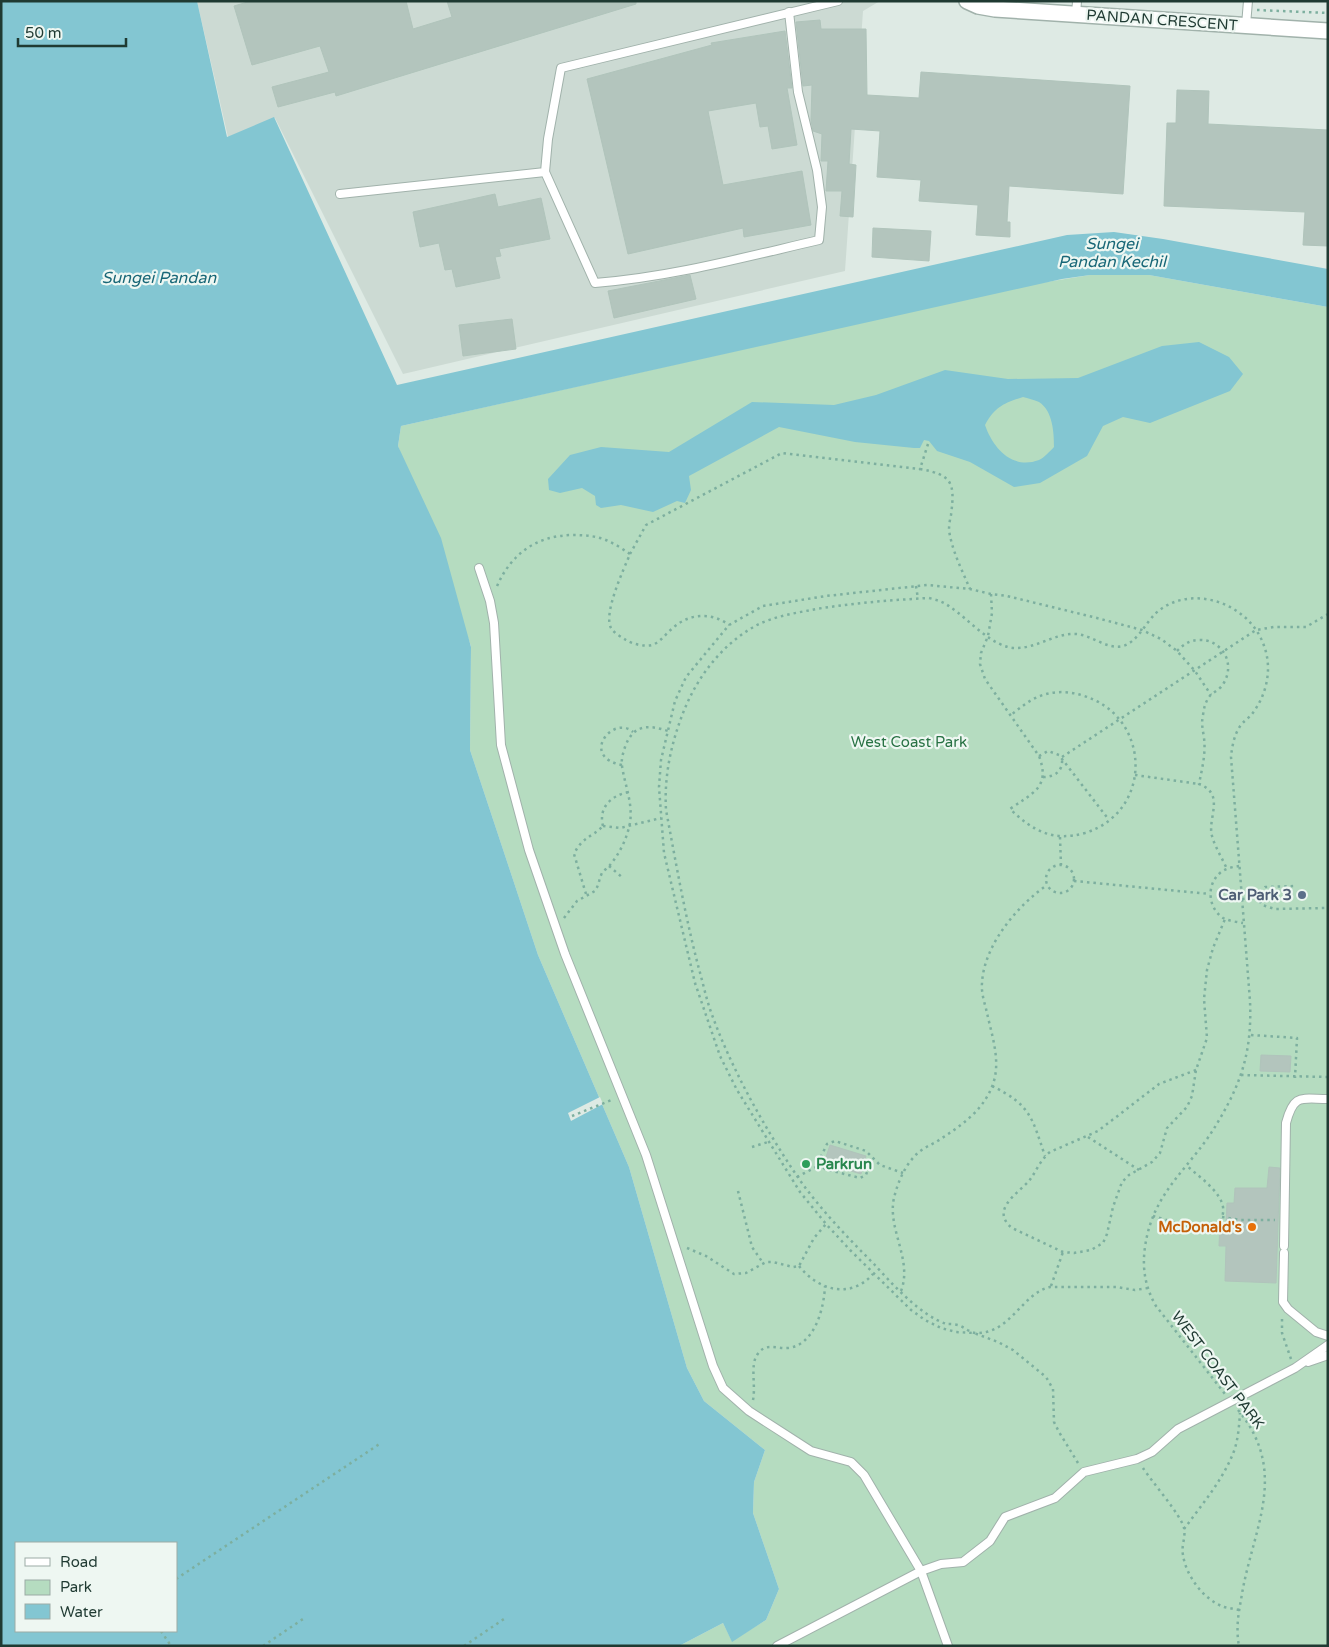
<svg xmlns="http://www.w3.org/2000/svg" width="1329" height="1647" font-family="'Varela Round',sans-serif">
  <rect width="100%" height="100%" fill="#deeae4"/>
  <path fill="#ccdad3" d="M197,1H880L863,11L845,271L403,374L275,118L228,137Z"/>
  <path fill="#b5dcc0" d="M1125,274L1149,275L1328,307V1646H679L723,1623L732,1641L766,1620L779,1589L753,1513L754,1482L765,1450L704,1401L687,1368L629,1167L538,955L470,750L471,646L398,446L401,426L1034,284L1090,275Z"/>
  <g fill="#83c6d2" fill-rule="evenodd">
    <path d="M1,1H197L227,137L274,117L397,385L1067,235L1114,232L1163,239L1328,269V307L1149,275H1090L1062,279L401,426L398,446L441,538L471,647L470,750L538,955L629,1167L687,1368L704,1401L765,1450L754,1482L753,1513L779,1589L766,1620L732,1642L723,1623L679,1646H1ZM16,1543H176V1631H16Z"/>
    <path d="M1199,342L1229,357L1243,374L1230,391L1150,423L1123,417L1103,426L1087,456L1040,483L1014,487L970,462L937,451L929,441L924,440L920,448H914L855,442L779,427L689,476L691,490L685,503L677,501L653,512L621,505L601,508L596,505L595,496L582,488L560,493L549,490L548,479L570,455L601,447L669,452L752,402L834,405L876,395L945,370L1008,379L1078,378L1162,346ZM1023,397C1028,398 1034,400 1039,402C1053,411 1054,433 1054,447C1050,451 1044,458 1039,460C1012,470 993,448 985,425C995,407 1004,403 1023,397Z"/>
  </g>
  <path fill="#deeae4" d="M600,1097L603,1104L571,1121L568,1113Z"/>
  <g fill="#b3c5bd" stroke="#b0c4bb">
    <path d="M251,1H406L413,29L452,17L447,1H636V4L336,96L335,92L278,107L272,87L329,72L320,46L252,65L234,6Z"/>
    <path d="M820,20L821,29H866L867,95L919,98L921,72L1130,86L1123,194L1009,186L1007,222H1010V237L976,235L978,205L919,201L921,180L877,177L880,131L851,129L849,164L856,165L853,217L840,216L842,191H826L828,161H821L822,134L813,131L811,120L812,85L803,86L796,22Z"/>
    <path d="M785,31L792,88H787L797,145L772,149L768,126L760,127L756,103L708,111L723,185L802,171L811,225L744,237L743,228L628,254L587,79L712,45L711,43Z"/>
    <path d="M1177,90L1209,91L1208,124L1328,130V246L1303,245L1305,212L1164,206L1167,123H1176Z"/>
    <path d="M495,194L498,207L541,198L550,239L499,249L501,256L495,257L500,278L456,287L452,269L445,270L439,243L420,247L413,212Z"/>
    <path d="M873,228L931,231L929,261L872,257Z"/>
    <path d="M690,275L696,299L614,318L608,291Z"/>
    <path d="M512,319L516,349L463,356L459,325Z"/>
    <path d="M1261,1055L1291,1056L1290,1072L1260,1071Z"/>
    <path d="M830,1145L866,1156L861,1174L824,1163Z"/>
    <path d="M1269,1167L1280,1168L1276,1283L1225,1281L1226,1246H1219L1220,1224H1226L1227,1203H1234L1235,1188H1267Z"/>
  </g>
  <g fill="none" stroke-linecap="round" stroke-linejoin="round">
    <defs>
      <g id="lane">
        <path d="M1076,15L1077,1"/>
        <path d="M1246,25L1248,1"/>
        <path d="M545,172L595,283C672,277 745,257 819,240L822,207L817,170L798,92L789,12"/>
        <path d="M340,194L545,172L548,139L561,68L838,1"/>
        <path d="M479,568L490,601L494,623L501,745L529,850L565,954L646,1155L713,1366L723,1388L749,1411L811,1451L851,1462L864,1475L921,1571L948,1646"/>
        <path d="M1284,1246L1286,1123C1294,1093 1301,1099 1328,1099"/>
        <path d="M1284,1253L1283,1302L1288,1309L1316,1332L1328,1336"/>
        <path d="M1308,1362L1328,1355"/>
        <path d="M777,1646L921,1571L941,1564L963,1562L990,1541L1005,1517L1055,1498L1084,1472L1137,1459L1152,1452L1178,1429L1295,1368L1328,1345"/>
      </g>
      <path id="street" d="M967,1L978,6L995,9L1328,31"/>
    </defs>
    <use href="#lane" stroke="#a1b2ab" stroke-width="10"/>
    <use href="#street" stroke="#a1b2ab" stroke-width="18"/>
    <g stroke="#7daf9f" stroke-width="2.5" stroke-dasharray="2.5 4" stroke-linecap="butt">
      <path d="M1257,10L1328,13"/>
      <path d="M928,444L920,469C953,475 955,483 951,515C950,519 949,525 949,530C952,551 962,570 970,589"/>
      <path d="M630,554L646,525L782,453L920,469"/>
      <path d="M497,586C512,553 536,536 572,535C585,535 599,536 610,542C617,545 624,550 630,554C624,569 603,613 611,628C614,633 621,637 626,640C633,644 644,647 652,645C661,642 666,633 673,628C689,613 712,612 729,625"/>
      <path d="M916,586L918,599"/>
      <path d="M991,594L992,613L988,636L981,653L980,664L985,679L1039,756C1051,788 1032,793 1010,809C1033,831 1053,842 1085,833C1155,811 1151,714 1081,695C1068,691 1053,691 1040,696C1029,700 1020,708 1011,715"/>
      <path d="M1177,651C1184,644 1190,640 1200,640C1209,640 1215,643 1221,649C1231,660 1230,676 1221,687C1217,691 1212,693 1209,697C1205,703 1204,708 1203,715C1201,724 1203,730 1204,738C1206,753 1202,769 1199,784C1226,794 1207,818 1212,836C1215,847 1222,858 1227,869"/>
      <path d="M1039,756L1048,751L1059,755L1109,820"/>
      <path d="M1062,757L1256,630L1274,627H1306L1328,614"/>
      <path d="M622,765C579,757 613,714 633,732"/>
      <path d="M1135,775L1199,784"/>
      <path d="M1043,777C1055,777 1063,771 1062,759"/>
      <path d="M603,826L620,828L661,818"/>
      <path d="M603,826C598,807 612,795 629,792"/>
      <path d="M1060,837L1061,865"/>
      <circle cx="1060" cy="879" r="14"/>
      <path d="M609,866L623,878"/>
      <path d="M1239,866C1233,867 1226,868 1220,873C1206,885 1208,908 1223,918C1229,921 1237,922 1243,923"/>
      <path d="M1074,881L1210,894"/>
      <path d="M586,894L574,854C582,837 591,838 603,826"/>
      <path d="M1258,898L1259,894L1265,887L1296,886"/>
      <path d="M1242,899L1258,898L1262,905L1275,909L1328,908"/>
      <path d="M564,918L577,901L595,891C599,885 599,879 602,873C604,870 608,868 610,865C620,853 627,838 630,823C633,803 625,786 622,766C621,760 623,753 625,747C633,725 647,724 668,731"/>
      <path d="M1251,1035L1297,1038L1295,1078"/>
      <path d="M1196,1070L1159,1084L1098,1131L1050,1152C1040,1160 1036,1172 1029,1181C1017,1194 990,1210 1012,1228L1063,1252L1074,1253L1091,1250L1103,1243L1107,1234L1113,1207L1122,1182L1129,1175L1152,1162L1160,1153L1167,1128L1187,1107L1192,1096L1196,1070L1207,1038L1204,999L1207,970L1213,948L1225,919"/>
      <path d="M1241,1075L1328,1077"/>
      <path d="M992,1086C1031,1105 1032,1118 1045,1156"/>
      <path d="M572,1116L614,1099"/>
      <path d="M1088,1137L1139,1170"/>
      <path d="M752,1147L768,1142"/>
      <path d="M818,1164L825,1169L860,1178L866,1175L872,1157"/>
      <path d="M797,1177L816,1167L827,1144L835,1141L866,1151L880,1165L903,1173"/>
      <path d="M738,1191L752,1247L763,1263"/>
      <path d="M1153,1216C1168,1220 1190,1229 1205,1229C1212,1229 1217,1225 1221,1219C1232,1198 1200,1178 1186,1165"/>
      <path d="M1222,1217L1241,1220H1275"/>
      <path d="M687,1248L706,1256L734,1274L746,1273L766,1262H773L793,1267L799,1266L814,1238L826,1224"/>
      <path d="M799,1266C818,1290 850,1300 873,1274"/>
      <path d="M1051,1286L1063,1252"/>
      <path d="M1148,1288L1135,1290L1116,1287H1050C1022,1293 1010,1335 975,1333C969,1332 964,1327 958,1325C954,1324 950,1324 947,1324C922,1317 891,1283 874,1264C847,1237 819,1208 797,1176C764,1127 731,1068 711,1012C706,998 703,983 699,969C685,916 676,863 666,810C664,776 671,744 683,713C697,677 722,644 757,625C775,616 796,613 816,609C854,603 891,600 929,598C937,600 944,602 950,607C969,619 993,649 1017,648C1037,648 1055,633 1076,634C1092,635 1107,650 1123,646C1137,642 1145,624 1155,614C1179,591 1218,595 1242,615C1258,627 1268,648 1268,668C1268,685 1262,701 1252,714C1248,719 1242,722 1239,728C1234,736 1232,747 1231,757L1250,1001C1252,1048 1243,1080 1219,1120C1193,1167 1153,1189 1145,1247C1142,1268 1145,1287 1156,1306L1225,1394"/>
      <path d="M901,1291C913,1260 887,1229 894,1198C898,1181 906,1163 919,1152C924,1148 930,1145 936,1142C959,1127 983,1112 993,1084C1001,1061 992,1036 987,1013C985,1004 981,993 982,983C984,945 1017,906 1047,885"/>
      <path d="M1282,1319V1333L1291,1359"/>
      <path d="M753,1400C756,1386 750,1366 757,1355C765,1342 776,1349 788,1348C815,1345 824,1308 825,1286"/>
      <path d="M1238,1410C1291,1474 1251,1531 1241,1600C1238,1615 1236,1630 1239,1646"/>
      <path d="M1078,1463L1059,1432L1054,1422L1053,1389L1046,1377L1013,1350L998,1342L974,1333L956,1332L941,1328L925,1320L911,1310L850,1250L826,1224L800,1192L737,1090L720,1056L695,983L664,853L659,787L661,760L675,701L686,677L729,625L763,606L826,596L927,585L970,589L991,594L1007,596L1093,617L1142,630L1161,639L1177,651L1195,671L1211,695"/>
      <path d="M1143,1468C1152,1482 1181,1515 1184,1528C1186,1537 1181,1546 1183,1555C1186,1576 1204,1600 1224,1607C1229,1608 1234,1609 1239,1610"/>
      <path d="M1184,1529C1201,1506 1221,1482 1232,1456C1238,1443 1239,1427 1240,1413"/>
      <path d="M176,1579L381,1443"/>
      <path d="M161,1631L171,1646"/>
      <path d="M263,1646L303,1619"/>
      <path d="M464,1646L504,1619"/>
    </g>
    <use href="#lane" stroke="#fff" stroke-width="8"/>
    <use href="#street" stroke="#fff" stroke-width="15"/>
  </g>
  <circle fill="#5c6f8a" stroke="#eef7f2" stroke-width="2" cx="1302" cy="895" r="5"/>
  <circle fill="#2e9e5b" stroke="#eef7f2" stroke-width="2" cx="806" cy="1164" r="5"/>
  <circle fill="#e8710a" stroke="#eef7f2" stroke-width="2" cx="1252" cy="1227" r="5"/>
  <g text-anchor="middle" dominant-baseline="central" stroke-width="4.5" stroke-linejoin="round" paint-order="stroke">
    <g font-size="15" fill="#1f3a32" stroke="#eef7f2">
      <text transform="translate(1162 20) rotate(4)">PANDAN CRESCENT</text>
      <text transform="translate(1218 1370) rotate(53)">WEST COAST PARK</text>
    </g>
    <g font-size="15" fill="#287244" stroke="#eef7f2">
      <text x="909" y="742">West Coast Park</text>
    </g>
    <g font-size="15" font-weight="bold" fill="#4e5e75" stroke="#eef7f2" text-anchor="end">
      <text x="1292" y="895">Car Park 3</text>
    </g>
    <g font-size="15" font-weight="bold" fill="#27864d" stroke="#eef7f2" text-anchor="start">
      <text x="816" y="1164">Parkrun</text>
    </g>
    <g font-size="15" font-weight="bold" fill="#c56008" stroke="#eef7f2" text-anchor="end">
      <text x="1242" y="1227">McDonald's</text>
    </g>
    <g font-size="16" font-style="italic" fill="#186777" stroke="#eef7f2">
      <text x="1112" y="244">Sungei<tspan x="1112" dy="18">Pandan Kechil</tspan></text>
      <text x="159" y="278">Sungei Pandan</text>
    </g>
  </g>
  <rect width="1329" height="1647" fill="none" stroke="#1f3a32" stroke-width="5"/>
  <rect x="15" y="1542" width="162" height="90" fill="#eef7f2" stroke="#9baba5"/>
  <rect x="25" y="1558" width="25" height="8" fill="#ffffff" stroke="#9baba5"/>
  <text x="60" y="1567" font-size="15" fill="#1f3a32">Road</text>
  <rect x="25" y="1580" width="25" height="15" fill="#b5dcc0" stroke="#9baba5"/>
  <text x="60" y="1592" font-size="15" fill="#1f3a32">Park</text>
  <rect x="25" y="1604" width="25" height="15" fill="#83c6d2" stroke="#9baba5"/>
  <text x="60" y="1617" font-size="15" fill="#1f3a32">Water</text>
  <path d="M18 38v8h108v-8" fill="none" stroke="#1f3a32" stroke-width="2.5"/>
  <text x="25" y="38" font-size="15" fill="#1f3a32" stroke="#eef7f2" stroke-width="4" paint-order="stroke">50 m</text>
</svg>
